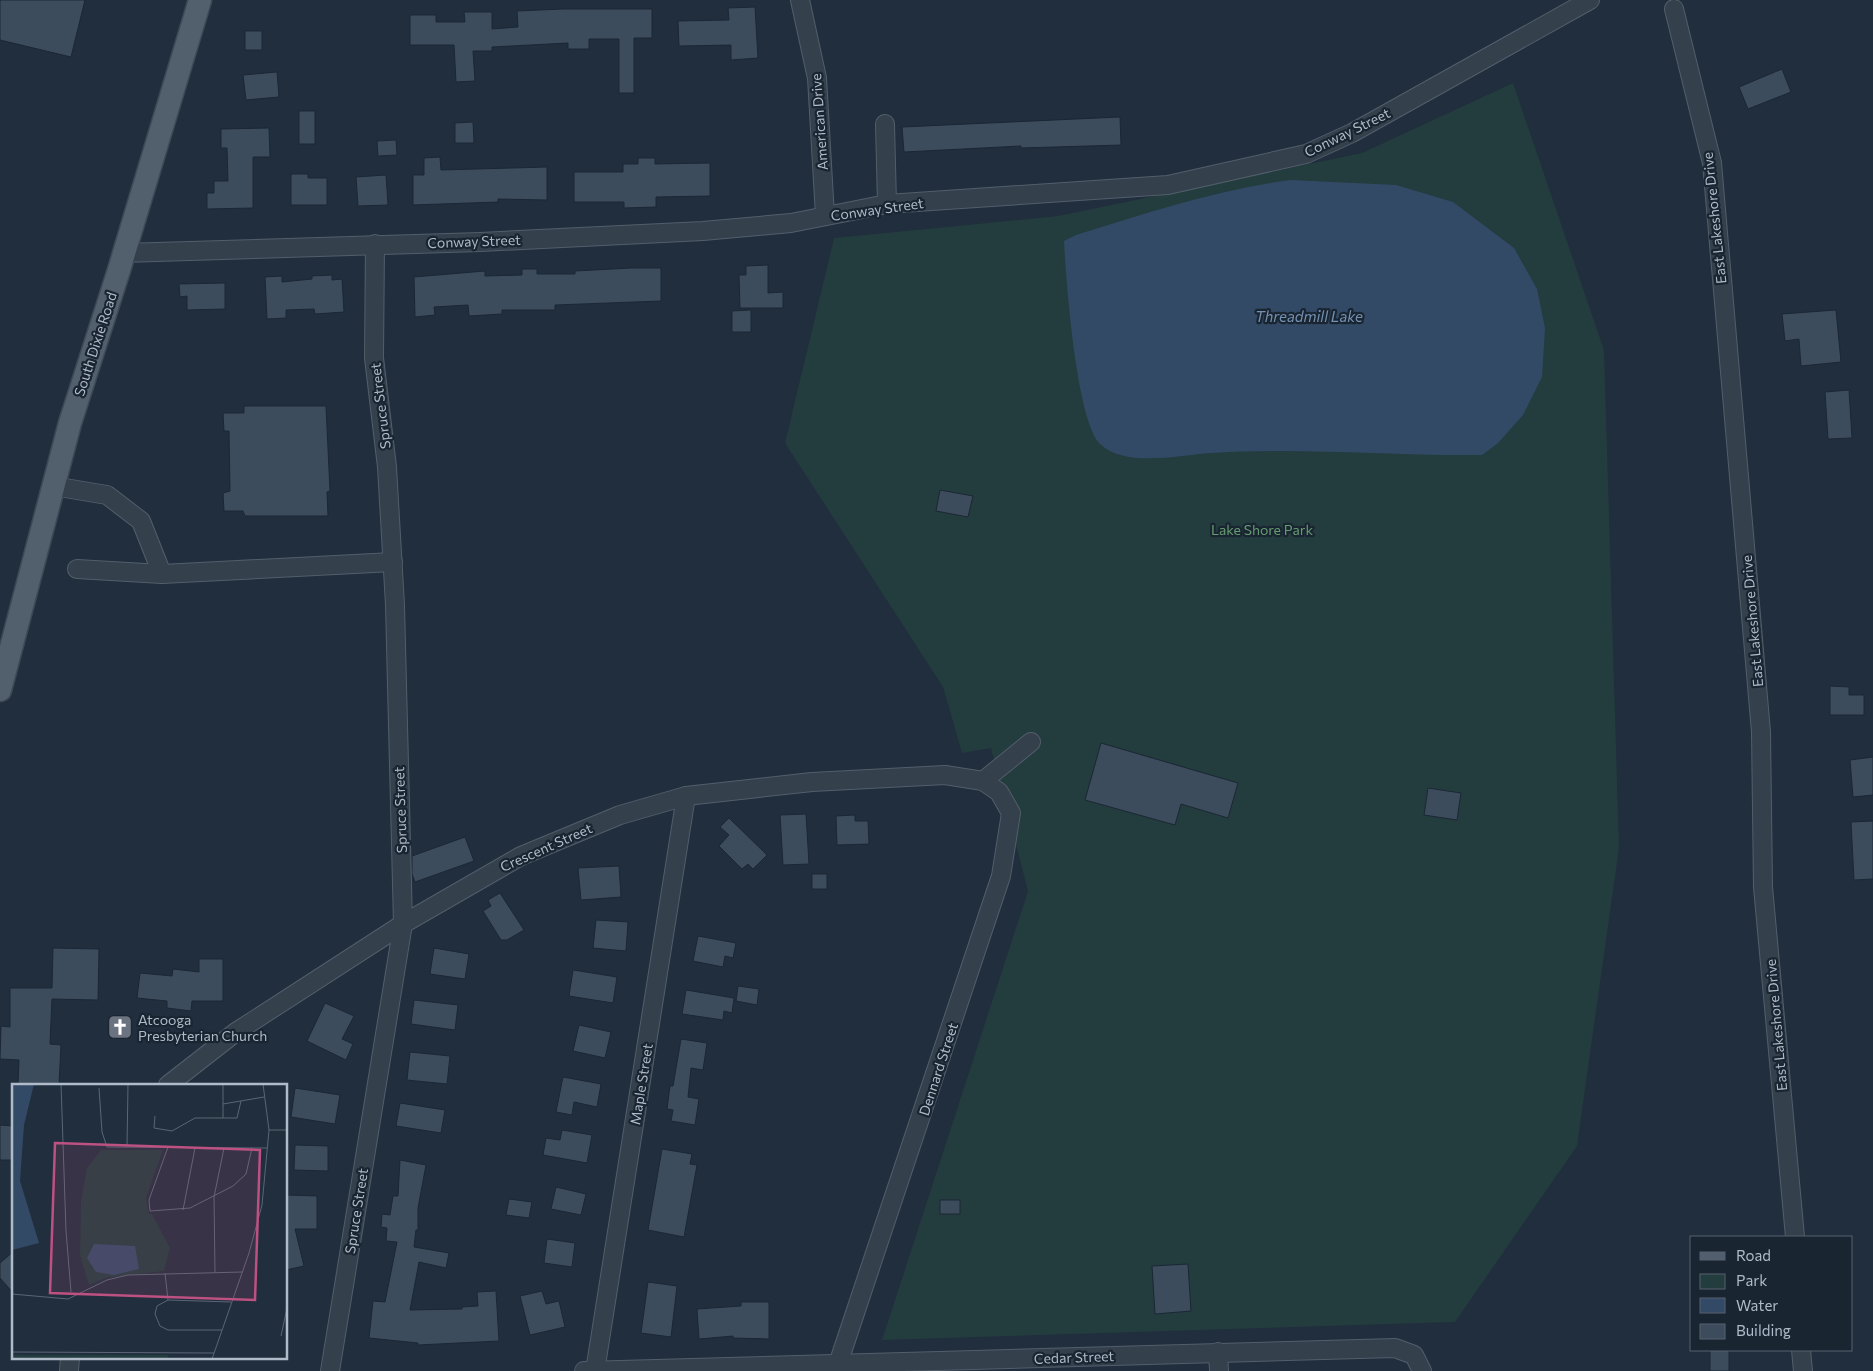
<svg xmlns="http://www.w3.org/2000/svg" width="1873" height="1371" font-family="Commissioner,sans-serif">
  <rect width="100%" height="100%" fill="#212e3d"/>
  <path fill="#233c3e" d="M1513,83L1604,350L1619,848L1577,1146L1455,1322L882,1340L1028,891L991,748L962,753L943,687L785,443L834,238L1058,216L1362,153Z"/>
  <path fill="#334a66" d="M1290,180L1396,185L1453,202L1514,248L1537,289L1545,328L1542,377L1523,415L1498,443L1482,455C1392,456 1301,447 1210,453C1180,455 1125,468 1100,444C1076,419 1066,279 1064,241L1076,235C1146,213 1217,190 1290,180Z"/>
  <g fill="#3c4c5d" stroke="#1c2734">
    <path d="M0,0H85L71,57L0,40Z"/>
    <path d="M755,7L758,58L731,60V45L679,46L678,21L729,20L728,8Z"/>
    <path d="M563,9H652V38H634V93H619V39H589V49H568V43L492,47V51H473L475,81L456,82L454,45H410V15H436V22H465L464,12H492V29L518,27L517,11Z"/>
    <rect x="245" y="31" width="17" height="19"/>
    <path d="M1782,69L1791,92L1748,109L1739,87Z"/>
    <path d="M277,72L279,97L246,100L243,75Z"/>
    <rect x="299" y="111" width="16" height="33"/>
    <path d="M1120,117L1121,145L1021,148V146L904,152L902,127Z"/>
    <path d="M473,122L474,143H455V123Z"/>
    <path d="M269,128L270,157H253V208L207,209V193H214V181H228L227,148H221V129Z"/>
    <path d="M396,140L397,155L378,156L377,141Z"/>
    <path d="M440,157L441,170L547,167V200L498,199V202L413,205V175H424V158Z"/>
    <path d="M638,158H655V164L710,163V196L656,197V207L624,208V202H574V172H623V164H638Z"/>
    <path d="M291,174H308V178H327V205H291Z"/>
    <path d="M386,175L388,205L358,206L356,177Z"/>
    <path d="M768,265V293L783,292V308H740L739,275H746V266Z"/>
    <path d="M631,268H661V301L555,305V310H502V314L469,316L468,305L434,307L435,315L415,317L414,277L485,271V276L522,275V269H537V274H575V271Z"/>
    <path d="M332,275V280L342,279L344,312L315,314L314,309L286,310V318L267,319L265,277L282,276V282L312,279V276Z"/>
    <path d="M225,283V309L187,310V296L180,297L179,284Z"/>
    <path d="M751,310V332H732V311Z"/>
    <path d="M1836,310L1841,362L1801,366L1799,339L1785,341L1782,314Z"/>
    <path d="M1849,390L1852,438L1828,439L1825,392Z"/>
    <path d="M244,406H326L330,491L327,492L328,516H245L243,511H224L223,493L230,491L229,431H224L223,413H244Z"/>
    <path d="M940,490L973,496L968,517L936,511Z"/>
    <path d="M1830,686L1849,687V695H1864V715H1830Z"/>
    <path d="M1101,743L1238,783L1228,818L1181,804L1175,825L1085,800Z"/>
    <path d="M1873,757V795L1853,797L1850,760Z"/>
    <path d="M1428,788L1461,793L1457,820L1424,815Z"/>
    <path d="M806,814L809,864L783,865L780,815Z"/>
    <path d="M855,815V821H868L869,844L837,845L836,816Z"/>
    <path d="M729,818L767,855L753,869L748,864L742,869L719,846L729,835L720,827Z"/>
    <path d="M1873,821V879L1854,880L1851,822Z"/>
    <path d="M465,837L474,861L415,882L412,874V856Z"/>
    <path d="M619,866L621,897L581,900L578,868Z"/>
    <rect x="812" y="874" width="15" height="15"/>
    <path d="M500,893L524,930L507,940H501L483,911L491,906L488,900Z"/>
    <path d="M596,920L628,922L626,951L593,948Z"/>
    <path d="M698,936L736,943L733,958L725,956L723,967L693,961Z"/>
    <path d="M53,948L99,949L98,1000L52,999L50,1044L61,1045L59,1085H18L19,1060L0,1059L1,1026L10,1027V988H52Z"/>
    <path d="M434,948L469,954L465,979L430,974Z"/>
    <path d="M199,959H223V1001H192L191,1011L167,1008V1001L137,998L140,973L172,976L173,969L199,972Z"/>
    <path d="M573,970L617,977L613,1003L569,996Z"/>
    <path d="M738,986L759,989L757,1005L736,1001Z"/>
    <path d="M686,990L734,998L732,1013L724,1011L723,1020L682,1014Z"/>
    <path d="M414,1000L458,1005L455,1030L411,1024Z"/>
    <path d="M325,1003L354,1016L342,1039L353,1044L346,1060L307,1041Z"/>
    <path d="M579,1025L611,1032L605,1058L573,1051Z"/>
    <path d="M681,1039L707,1043L703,1070L691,1068L688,1097L699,1099L695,1125L671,1121L673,1110L667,1109L670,1086H673Z"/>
    <path d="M410,1052L450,1056L447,1084L407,1080Z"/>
    <path d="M563,1077L601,1084L597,1107L574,1102L572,1115L556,1112Z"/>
    <path d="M295,1088L340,1095L335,1124L291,1117Z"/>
    <path d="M400,1103L445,1110L441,1133L396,1126Z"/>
    <path d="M0,1125L14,1126V1160H0Z"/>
    <path d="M562,1130L592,1135L587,1163L543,1155L546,1138L560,1140Z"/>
    <path d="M295,1145L328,1146V1171L294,1170Z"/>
    <path d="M662,1149L692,1154L690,1164L697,1165L684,1237L648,1230Z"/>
    <path d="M400,1160L426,1165L418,1208V1230H416L414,1247L449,1253L446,1268L419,1262L410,1310L462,1309V1307L478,1306L477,1292L496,1291L499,1341L418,1345V1343L369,1338L373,1301L385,1302L397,1242L386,1241L387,1228L381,1227L382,1214L390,1215L393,1196H398Z"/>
    <path d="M556,1187L586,1194L581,1215L551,1209Z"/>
    <path d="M286,1195L317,1196V1229H295L304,1266L286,1270Z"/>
    <path d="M509,1199L532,1202L529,1218L506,1215Z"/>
    <rect x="940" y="1200" width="20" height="14"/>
    <path d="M547,1239L575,1243L572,1267L544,1263Z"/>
    <path d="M14,1251V1294L0,1278V1263Z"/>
    <path d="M1188,1264L1191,1311L1155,1314L1152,1266Z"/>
    <path d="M648,1282L677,1286L671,1337L641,1333Z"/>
    <path d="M542,1291L546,1304L559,1301L565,1327L530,1335L520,1296Z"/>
    <path d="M741,1302H769V1339L733,1338V1336L699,1339L697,1309L741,1306Z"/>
    <rect x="1710" y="1350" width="19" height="21"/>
  </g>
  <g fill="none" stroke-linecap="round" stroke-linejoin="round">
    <defs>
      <g id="minor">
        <path d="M800,0L817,78L825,216"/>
        <path d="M1674,9L1712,163L1761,732L1763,887L1795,1237"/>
        <path d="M885,124L887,204"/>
        <path d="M123,253L480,242L703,231L791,223L887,204L1168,185L1306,154L1352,133L1590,0"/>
        <path d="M53,486L107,495L141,521L162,574"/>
        <path d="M77,569L162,574L393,562"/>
        <path d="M983,781L1031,742"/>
        <path d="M168,1085L236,1032L403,924L521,856L620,815L686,796L812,782L945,775L983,781L999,792L1011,813L1001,876L838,1364"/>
        <path d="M1801,1350L1803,1371"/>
        <path d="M1218,1352L1219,1371"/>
        <path d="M69,1371L70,1357"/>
        <path d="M330,1371L403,924L395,605L387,467L374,358L375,244"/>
        <path d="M584,1371L1395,1348L1414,1355L1422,1371"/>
        <path d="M595,1371L686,796"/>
      </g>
      <path id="major" d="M0,690L70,423L119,270L200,0"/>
    </defs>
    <use href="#minor" stroke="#535e6b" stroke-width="20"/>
    <use href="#major" stroke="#3e4956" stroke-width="25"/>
    <use href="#minor" stroke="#35404d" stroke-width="18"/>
    <use href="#major" stroke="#525f6d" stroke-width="22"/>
  </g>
  <defs>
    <symbol id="church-square" viewBox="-11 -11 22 22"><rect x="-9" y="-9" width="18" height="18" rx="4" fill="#6b7280" stroke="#1a2532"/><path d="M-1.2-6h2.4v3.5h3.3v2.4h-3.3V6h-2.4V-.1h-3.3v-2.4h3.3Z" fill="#fff"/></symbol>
  </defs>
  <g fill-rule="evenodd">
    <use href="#church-square" x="106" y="1013" width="28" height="28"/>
  </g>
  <g text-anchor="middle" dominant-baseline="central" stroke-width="4.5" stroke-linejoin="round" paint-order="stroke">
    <g font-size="14" fill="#b0bbc9" stroke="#1a2532">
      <text transform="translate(819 122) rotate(-94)">American Drive</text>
      <text transform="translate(1347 132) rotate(-26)">Conway Street</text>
      <text transform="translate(877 209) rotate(-8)">Conway Street</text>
      <text transform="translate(1714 218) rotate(-96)">East Lakeshore Drive</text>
      <text transform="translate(474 241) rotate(-2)">Conway Street</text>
      <text transform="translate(95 344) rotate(-72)">South Dixie Road</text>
      <text transform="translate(380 406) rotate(-97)">Spruce Street</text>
      <text transform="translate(1752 621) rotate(-95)">East Lakeshore Drive</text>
      <text transform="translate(400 810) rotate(-92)">Spruce Street</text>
      <text transform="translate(546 847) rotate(-24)">Crescent Street</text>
      <text transform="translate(1776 1025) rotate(-95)">East Lakeshore Drive</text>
      <text transform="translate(938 1069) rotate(-72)">Dennard Street</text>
      <text transform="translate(641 1084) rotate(-81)">Maple Street</text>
      <text transform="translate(356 1211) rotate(-81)">Spruce Street</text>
      <text transform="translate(1074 1357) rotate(-2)">Cedar Street</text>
    </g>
    <g font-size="14" fill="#659c70" stroke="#1a2532">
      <text x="1262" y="529">Lake Shore Park</text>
    </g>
    <g font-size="14" fill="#b0bbc9" stroke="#1a2532" text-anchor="start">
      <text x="138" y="1019">Atcooga<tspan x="138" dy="16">Presbyterian Church</tspan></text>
    </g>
    <g font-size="15" font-style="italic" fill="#7592b3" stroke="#1a2532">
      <text x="1309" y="316">Threadmill Lake</text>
    </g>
  </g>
  <g transform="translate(12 1084)">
    <rect width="275" height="275" fill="#212e3d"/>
    <path d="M89,66H151L134,114L137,130H140L158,164L152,187L94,194L77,201L68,171L69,117L75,84ZM0,271H157L155,275H0Z" fill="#233c3e"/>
    <path d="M3,0H22L12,41L8,97L27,159L0,166V3ZM82,160L123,162L127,185L102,191L84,188L75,174Z" fill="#334a66"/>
    <path fill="none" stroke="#5a6675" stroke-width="1" d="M49,0L54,147L59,208M87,4L90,48L95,63L255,64M211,20L252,13M143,32L142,44L160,47L183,34H225L229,17M211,34V0M257,46H275M115,63L116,0M171,126L183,64M138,127L178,124L221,102L234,90L240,64M138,127L137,116L156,63M203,188L202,113L212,64M153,189L156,216L145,222L143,230L148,242L156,246H210M0,210L56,215L95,196L116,191L230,188M156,216L219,218M269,252L275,224M0,268L202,269M200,275L237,169L250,121L257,46L251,0"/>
    <path fill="#bc5182" fill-opacity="0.15" stroke="#bc5182" stroke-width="2.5" d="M43,59L248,66L243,216L38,209Z"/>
    <rect width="275" height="275" fill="none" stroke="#b0bbc9" stroke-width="2.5"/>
  </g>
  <rect x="1690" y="1236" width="162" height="115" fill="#1a2532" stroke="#56616e"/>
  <rect x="1700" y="1252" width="25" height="8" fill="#525f6d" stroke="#56616e"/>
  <text x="1736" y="1261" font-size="15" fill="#b0bbc9">Road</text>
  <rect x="1700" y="1274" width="25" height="15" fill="#233c3e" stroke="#56616e"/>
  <text x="1736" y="1286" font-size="15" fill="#b0bbc9">Park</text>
  <rect x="1700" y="1298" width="25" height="15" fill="#334a66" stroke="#56616e"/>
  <text x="1736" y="1311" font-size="15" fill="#b0bbc9">Water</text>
  <rect x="1700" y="1324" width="25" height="15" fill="#3c4c5d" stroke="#56616e"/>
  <text x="1736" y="1336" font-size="15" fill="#b0bbc9">Building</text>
</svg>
